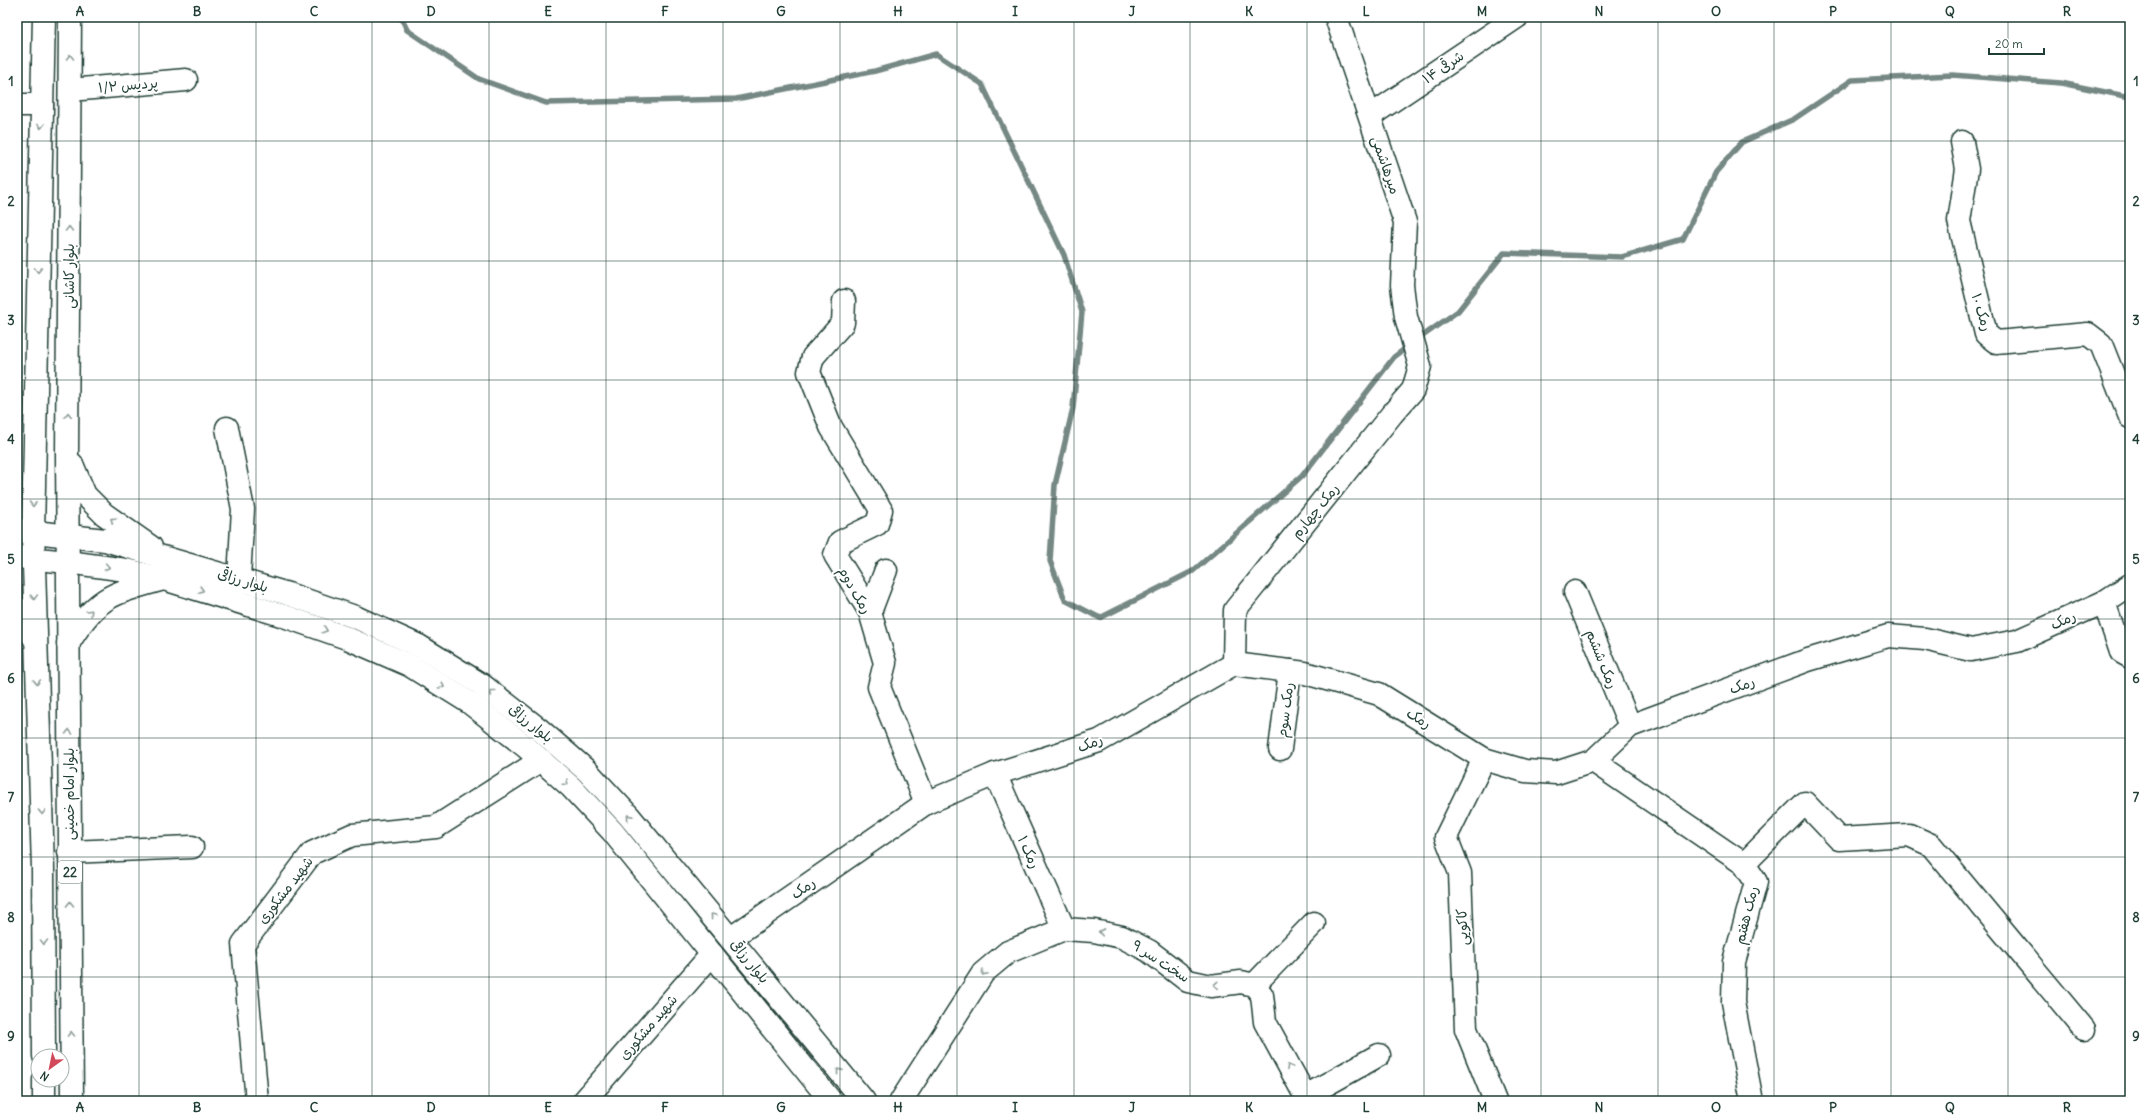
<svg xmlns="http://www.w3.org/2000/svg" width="2147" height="1118" font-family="Delius,'Playpen Sans Arabic',sans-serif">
  <rect width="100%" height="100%" fill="#fff"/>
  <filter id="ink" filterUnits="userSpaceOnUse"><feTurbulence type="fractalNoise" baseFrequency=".025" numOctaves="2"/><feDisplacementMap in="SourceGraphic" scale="8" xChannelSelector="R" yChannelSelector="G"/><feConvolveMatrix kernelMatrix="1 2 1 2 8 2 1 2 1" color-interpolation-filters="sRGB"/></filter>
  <g filter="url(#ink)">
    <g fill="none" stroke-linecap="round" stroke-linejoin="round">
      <g stroke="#758883" stroke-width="5.5">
        <path d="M401,17L407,30L479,79L546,103L736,99L875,71L936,54L982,84L1064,255L1082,312L1073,408L1055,485L1050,561L1065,600L1100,618L1193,571L1302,476L1394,357L1410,345"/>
        <path d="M1417,340L1458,311L1504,253L1622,257L1683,239L1716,172L1742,142L1794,119L1852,80L1952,75L2061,83L2130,97"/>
      </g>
      <defs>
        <g id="minor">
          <path d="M70,90L186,80"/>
          <path d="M17,105H42"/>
          <path d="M1370,116L1517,17"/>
          <path d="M1962,142L1967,169L1959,221L1986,334L1996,342L2088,334L2101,344L2130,417"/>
          <path d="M844,301L843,323L813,357L809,372L831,427L881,510L877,524L840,542L835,555L870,612L885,663L879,687L926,803"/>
          <path d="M227,428L243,509L239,578"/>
          <path d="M1575,592L1630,726"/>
          <path d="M2104,602L2121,652L2130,657"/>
          <path d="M870,612L886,570"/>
          <path d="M1234,664L1235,610L1392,414L1413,390L1420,366L1406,317L1402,285L1405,222L1336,17"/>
          <path d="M1280,749L1290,671"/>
          <path d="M1484,759L1446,837L1460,873L1466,1029L1495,1101"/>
          <path d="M1593,761L1744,864L1756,882L1734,962L1733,1002L1752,1101"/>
          <path d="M995,774L1064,929"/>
          <path d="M69,852L192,847"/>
          <path d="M1744,864L1805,803L1839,839L1909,835L1931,845L2084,1029"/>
          <path d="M731,938L926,803L995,774L1099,741L1234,664L1305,673L1379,694L1484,759L1525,771L1556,773L1593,761L1630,726L1808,660L1888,636L1925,639L1971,650L2017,641L2104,602L2130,585"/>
          <path d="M1254,985L1314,923"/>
          <path d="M1306,1096L1379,1055"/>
          <path d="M257,1101L243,944L312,853L352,835L436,827L541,760"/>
          <path d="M584,1101L712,954"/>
          <path d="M901,1101L983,973L1008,952L1064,929L1094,931L1122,937L1149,951L1188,981L1211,986L1241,982L1254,985L1262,995L1265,1022L1308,1101"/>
        </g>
        <g id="major">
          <path d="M44,17L33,532L43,869L44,1056"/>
          <path d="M70,17L67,454L72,1101"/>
          <path d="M72,464L85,495L104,514L151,547"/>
          <path d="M17,530L105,540L288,594L355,617L419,646L482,685L540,730L587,771L629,816L864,1101"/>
          <path d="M17,557L68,562L126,570L164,579L281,615L347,638L409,665L470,703L526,747L571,787L612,831L831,1101"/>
          <path d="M17,608L34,638"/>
          <path d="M68,644C96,597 110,594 160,580"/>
          <path d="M44,1080V1101"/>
        </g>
      </defs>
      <use href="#minor" stroke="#1f3d34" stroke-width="25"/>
      <use href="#major" stroke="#1f3d34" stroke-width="25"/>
      <use href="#minor" stroke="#fff" stroke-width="22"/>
      <use href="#major" stroke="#fff" stroke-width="22"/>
    </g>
    <defs><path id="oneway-chevron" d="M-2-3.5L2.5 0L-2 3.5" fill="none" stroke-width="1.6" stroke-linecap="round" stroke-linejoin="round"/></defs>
    <g stroke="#8f9e9a">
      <use href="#oneway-chevron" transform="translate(70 57) rotate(-90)"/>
      <use href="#oneway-chevron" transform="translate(41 126) rotate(91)"/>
      <use href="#oneway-chevron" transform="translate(69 229) rotate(-90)"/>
      <use href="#oneway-chevron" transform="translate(38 270) rotate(91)"/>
      <use href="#oneway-chevron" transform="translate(68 415) rotate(-89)"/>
      <use href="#oneway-chevron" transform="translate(33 504) rotate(91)"/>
      <use href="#oneway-chevron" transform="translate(113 520) rotate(-143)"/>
      <use href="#oneway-chevron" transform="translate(107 567) rotate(10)"/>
      <use href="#oneway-chevron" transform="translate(201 590) rotate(16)"/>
      <use href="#oneway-chevron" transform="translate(34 597) rotate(88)"/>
      <use href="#oneway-chevron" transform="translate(90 612) rotate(-46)"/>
      <use href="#oneway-chevron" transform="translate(325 630) rotate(19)"/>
      <use href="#oneway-chevron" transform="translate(37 682) rotate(88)"/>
      <use href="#oneway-chevron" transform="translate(442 686) rotate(32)"/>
      <use href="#oneway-chevron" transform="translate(492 692) rotate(-142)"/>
      <use href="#oneway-chevron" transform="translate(69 732) rotate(-90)"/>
      <use href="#oneway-chevron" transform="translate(566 783) rotate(42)"/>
      <use href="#oneway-chevron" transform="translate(42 812) rotate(88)"/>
      <use href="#oneway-chevron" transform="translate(629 817) rotate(-131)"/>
      <use href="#oneway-chevron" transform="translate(70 904) rotate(-91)"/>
      <use href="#oneway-chevron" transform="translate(713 916) rotate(-130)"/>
      <use href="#oneway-chevron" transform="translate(1101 932) rotate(-168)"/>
      <use href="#oneway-chevron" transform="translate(44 942) rotate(90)"/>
      <use href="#oneway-chevron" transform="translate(984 973) rotate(131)"/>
      <use href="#oneway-chevron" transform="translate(1216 985) rotate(176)"/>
      <use href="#oneway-chevron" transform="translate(71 1034) rotate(-91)"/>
      <use href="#oneway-chevron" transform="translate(1289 1067) rotate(-119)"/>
      <use href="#oneway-chevron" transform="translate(839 1071) rotate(-129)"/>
    </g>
  </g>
  <path fill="none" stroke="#1f3d34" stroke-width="1" stroke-opacity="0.55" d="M139,17V1101M256,17V1101M372,17V1101M489,17V1101M606,17V1101M723,17V1101M840,17V1101M957,17V1101M1074,17V1101M1190,17V1101M1307,17V1101M1424,17V1101M1541,17V1101M1658,17V1101M1774,17V1101M1891,17V1101M2008,17V1101M17,141H2130M17,261H2130M17,380H2130M17,499H2130M17,619H2130M17,738H2130M17,857H2130M17,977H2130"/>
  <g text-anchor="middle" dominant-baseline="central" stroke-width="4" stroke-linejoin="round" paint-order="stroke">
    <rect fill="#fff" stroke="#627771" stroke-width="1" x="58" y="861" width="24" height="22" rx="3"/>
    <g font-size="13" font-weight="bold" fill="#1f3d34">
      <text x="70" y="872">22</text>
    </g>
    <g font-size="14" fill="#1f3d34" stroke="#fff">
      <text transform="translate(1443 67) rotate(-34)">شرقی ۱۴</text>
      <text transform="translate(128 85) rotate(-5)">پردیس ۱/۲</text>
      <text transform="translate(1386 165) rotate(71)">میرهاشمی</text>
      <text transform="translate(69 276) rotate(-90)">بلوار کاشانی</text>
      <text transform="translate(1982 312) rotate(73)">رمک ۱۰</text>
      <text transform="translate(1315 511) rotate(-51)">رمک چهارم</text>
      <text transform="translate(243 580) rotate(17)">بلوار رزاقی</text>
      <text transform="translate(855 590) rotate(60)">رمک دوم</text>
      <text transform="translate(2063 620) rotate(-24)">رمک</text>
      <text transform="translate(1602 659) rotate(68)">رمک ششم</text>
      <text transform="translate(1742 685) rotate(-20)">رمک</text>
      <text transform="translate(1285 710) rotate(-83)">رمک سوم</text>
      <text transform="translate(1419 718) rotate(32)">رمک</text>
      <text transform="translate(531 723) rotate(39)">بلوار رزاقی</text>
      <text transform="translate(1090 743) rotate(-21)">رمک</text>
      <text transform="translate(69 794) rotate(-90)">بلوار امام خمینی</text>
      <text transform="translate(1029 852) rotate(66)">رمک ۱</text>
      <text transform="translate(803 888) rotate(-35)">رمک</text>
      <text transform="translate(285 890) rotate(-52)">شهید مشکوری</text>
      <text transform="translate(1746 915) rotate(-76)">رمک هفتم</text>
      <text transform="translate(1462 927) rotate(-92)">کاکویی</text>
      <text transform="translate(750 961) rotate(51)">بلوار رزاقی</text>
      <text transform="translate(1161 961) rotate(33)">سخت سر ۹</text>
      <text transform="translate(648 1027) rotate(-49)">شهید مشکوری</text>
    </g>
  </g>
  <rect width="2147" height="1118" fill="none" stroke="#fff" stroke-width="44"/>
  <g transform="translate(50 1068) rotate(213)"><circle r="19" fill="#ffffff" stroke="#a5b1ae"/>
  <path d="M0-3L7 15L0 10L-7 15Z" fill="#d1495b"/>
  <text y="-6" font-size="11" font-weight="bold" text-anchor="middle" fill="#1f3d34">N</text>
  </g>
  <path d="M1989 48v6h55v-6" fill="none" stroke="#1f3d34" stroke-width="2"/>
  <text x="1995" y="48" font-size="12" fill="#1f3d34" stroke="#ffffff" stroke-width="3" paint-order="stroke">20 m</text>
  <rect x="22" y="22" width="2103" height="1074" fill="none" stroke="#1f3d34" stroke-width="1.5"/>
  <g font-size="13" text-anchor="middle" font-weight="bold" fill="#1f3d34">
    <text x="80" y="16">A</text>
    <text x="197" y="16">B</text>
    <text x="314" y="16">C</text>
    <text x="431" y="16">D</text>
    <text x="548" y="16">E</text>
    <text x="665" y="16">F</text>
    <text x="781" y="16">G</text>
    <text x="898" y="16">H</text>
    <text x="1015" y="16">I</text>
    <text x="1132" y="16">J</text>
    <text x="1249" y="16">K</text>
    <text x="1366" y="16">L</text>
    <text x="1482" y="16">M</text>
    <text x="1599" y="16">N</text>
    <text x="1716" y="16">O</text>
    <text x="1833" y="16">P</text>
    <text x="1950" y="16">Q</text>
    <text x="2067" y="16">R</text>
    <text x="11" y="86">1</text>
    <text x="2136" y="86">1</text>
    <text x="11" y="206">2</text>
    <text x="2136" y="206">2</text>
    <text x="11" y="325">3</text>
    <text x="2136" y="325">3</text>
    <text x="11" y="444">4</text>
    <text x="2136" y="444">4</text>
    <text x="11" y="564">5</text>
    <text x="2136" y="564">5</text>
    <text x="11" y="683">6</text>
    <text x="2136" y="683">6</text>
    <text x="11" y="802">7</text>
    <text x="2136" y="802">7</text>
    <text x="11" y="922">8</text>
    <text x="2136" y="922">8</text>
    <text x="11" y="1041">9</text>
    <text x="2136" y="1041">9</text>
    <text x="80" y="1112">A</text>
    <text x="197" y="1112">B</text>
    <text x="314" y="1112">C</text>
    <text x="431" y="1112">D</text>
    <text x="548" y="1112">E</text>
    <text x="665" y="1112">F</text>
    <text x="781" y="1112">G</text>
    <text x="898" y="1112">H</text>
    <text x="1015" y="1112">I</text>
    <text x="1132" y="1112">J</text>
    <text x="1249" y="1112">K</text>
    <text x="1366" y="1112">L</text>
    <text x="1482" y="1112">M</text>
    <text x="1599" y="1112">N</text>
    <text x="1716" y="1112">O</text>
    <text x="1833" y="1112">P</text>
    <text x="1950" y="1112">Q</text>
    <text x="2067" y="1112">R</text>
  </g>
</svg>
